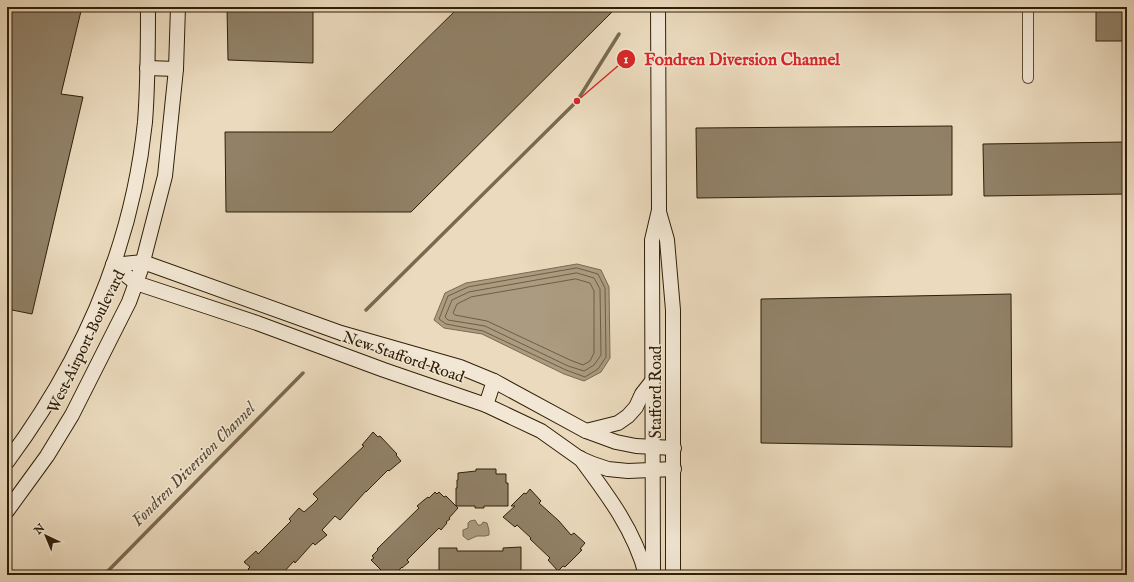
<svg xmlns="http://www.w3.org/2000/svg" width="1134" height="582" font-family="'IM FELL English',serif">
  <rect width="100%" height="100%" fill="#ebdabd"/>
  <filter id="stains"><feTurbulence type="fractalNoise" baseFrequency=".005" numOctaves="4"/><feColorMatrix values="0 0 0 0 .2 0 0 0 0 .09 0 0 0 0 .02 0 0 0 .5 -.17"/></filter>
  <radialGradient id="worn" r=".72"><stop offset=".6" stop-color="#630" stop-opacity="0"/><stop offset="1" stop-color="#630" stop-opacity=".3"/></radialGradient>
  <g fill="#ab9b80" stroke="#796a50">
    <path d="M577,264L601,270L609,287L610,358L601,372L584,381L564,374L482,334L444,328L434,320L445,293L466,283Z"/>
    <path d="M475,520L478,525H481L483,522L487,523L489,530V535L485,536H477L468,540L463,536V530L468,528V523L470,521Z"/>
  </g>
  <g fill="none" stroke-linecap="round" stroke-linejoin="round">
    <g stroke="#6d5e44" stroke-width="1">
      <path d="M577,268L598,274L605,288L606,357L598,369L585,377L566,370L483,331L446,324L439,319L448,296L468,287Z"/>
      <path d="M577,273L594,278L600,289L601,355L594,365L584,371L568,366L485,326L448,320L445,317L452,300L469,292Z"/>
      <path d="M576,279L590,283L594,291V353L590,361L583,365L570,360L487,321L455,315L453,313L457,304L471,297Z"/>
    </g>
    <g stroke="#796a50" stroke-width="3.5">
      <path d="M366,310L577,101L619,34"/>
      <path d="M104,575L303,373"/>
    </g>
  </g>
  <g fill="#918167" stroke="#2f2009">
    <path d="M7,7H82L61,94L83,97L32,314L7,309Z"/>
    <path d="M227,7H313V63L228,60Z"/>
    <path d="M459,7H617L411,212H226L225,132H332Z"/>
    <rect x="1096" y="7" width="31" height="34"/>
    <path d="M952,126V195L697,198L696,128Z"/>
    <path d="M1127,142V194L984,196L983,144Z"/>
    <path d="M1011,294L1012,447L761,443V299Z"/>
    <path d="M373,432L378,437L380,436L397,454L396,455L401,461L389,471L388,470L366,492V491L340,520L335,516L322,530L327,535L315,545L313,543L295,563L294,561L281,575H254L248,569L250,567L244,562L256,551L258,554L291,521L289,519L299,508L304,512L312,505L318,499L313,494L364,446L362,445Z"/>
    <path d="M476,469H496V474H506V483H508V506H484V508H475V506H456L458,508L449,518L450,519L446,522L447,523L441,530L439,528L407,560L409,562L402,568V567L398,571L397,570L392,575H386L371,560L374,558L372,556L378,550L377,549L419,508L417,506L424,500L428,497L429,498L435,492L437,494L439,492L444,497L446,496L456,506V488H457V480H458V473L476,471Z"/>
    <path d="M530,489L541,501L539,503L559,521L571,535L574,533L585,543L580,549L582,550L565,567L563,566L558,571L548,560L550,558L530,539L531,538L517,525L515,527L503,517L515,506H511L524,493L526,494Z"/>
    <path d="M521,547V575H439V548H457V551H503V548Z"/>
  </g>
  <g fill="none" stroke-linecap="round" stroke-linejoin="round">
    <defs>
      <path id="street" d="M1028,7V78"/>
      <g id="secondary">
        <path d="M147,68L176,69"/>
        <path d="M659,212L667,240L673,310V575"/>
        <path d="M113,265L136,283L257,323L384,370L486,405L541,431L579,458L593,464L608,469L628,471L674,469"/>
        <path d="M113,265L143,262L341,333L460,367L494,381L586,431L616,442L636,446L674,448"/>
        <path d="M486,405L494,381"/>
        <path d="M586,431L618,423L628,416L636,407L642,394L653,380"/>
        <path d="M580,458C607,494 635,531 646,575"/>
        <path d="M7,462C82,361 132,248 145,122C148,84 148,45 148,7"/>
        <path d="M7,511L47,456L72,415L129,302L141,269L165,176L176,69L178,7"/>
        <path d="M653,575L652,240L659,210L658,7"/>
      </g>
    </defs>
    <use href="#street" stroke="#5e4e36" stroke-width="12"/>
    <use href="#secondary" stroke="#2f2009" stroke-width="16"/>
    <use href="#street" stroke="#f2e7d4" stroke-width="10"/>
    <use href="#secondary" stroke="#f2e7d4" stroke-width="14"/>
  </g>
  <g text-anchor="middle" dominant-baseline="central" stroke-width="3" stroke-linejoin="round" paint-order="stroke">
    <g font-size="16" fill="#2f2009" stroke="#f2e7d4">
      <text transform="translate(87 342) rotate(-64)">West Airport Boulevard</text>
      <text transform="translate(403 358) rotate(19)">New Stafford Road</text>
      <text transform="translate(657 392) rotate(-90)">Stafford Road</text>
    </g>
    <g font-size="17" font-style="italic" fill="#5a4b33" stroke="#f2e7d4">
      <text transform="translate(194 465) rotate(-45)">Fondren Diversion Channel</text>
    </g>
  </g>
  <path fill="none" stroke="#d62828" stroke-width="1.5" d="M577 101L626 59"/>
  <g fill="#d62828" stroke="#f2e7d4" stroke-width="1.5">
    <circle cx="577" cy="101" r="4"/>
    <circle cx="626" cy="59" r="10"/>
  </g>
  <g font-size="12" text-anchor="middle" font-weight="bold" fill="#fff">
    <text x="626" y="63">1</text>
  </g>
  <g font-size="17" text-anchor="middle" font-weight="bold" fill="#d62828" stroke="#f2e7d4" stroke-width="3" stroke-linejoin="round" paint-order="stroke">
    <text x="742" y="65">Fondren Diversion Channel</text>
  </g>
  <rect width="1134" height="582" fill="none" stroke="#ebdabd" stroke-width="24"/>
  <rect x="8" y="8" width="1118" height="566" fill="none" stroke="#2f2009" stroke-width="2"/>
  <rect x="12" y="12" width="1110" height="558" fill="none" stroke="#2f2009"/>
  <g transform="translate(46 536) rotate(316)" stroke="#f2e7d4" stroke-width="3" paint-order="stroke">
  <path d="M0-3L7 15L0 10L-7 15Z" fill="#2f2009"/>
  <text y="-6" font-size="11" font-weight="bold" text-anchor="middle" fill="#2f2009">N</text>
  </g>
  <rect width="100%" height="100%" filter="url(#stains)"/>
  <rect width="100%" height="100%" fill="url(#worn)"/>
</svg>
